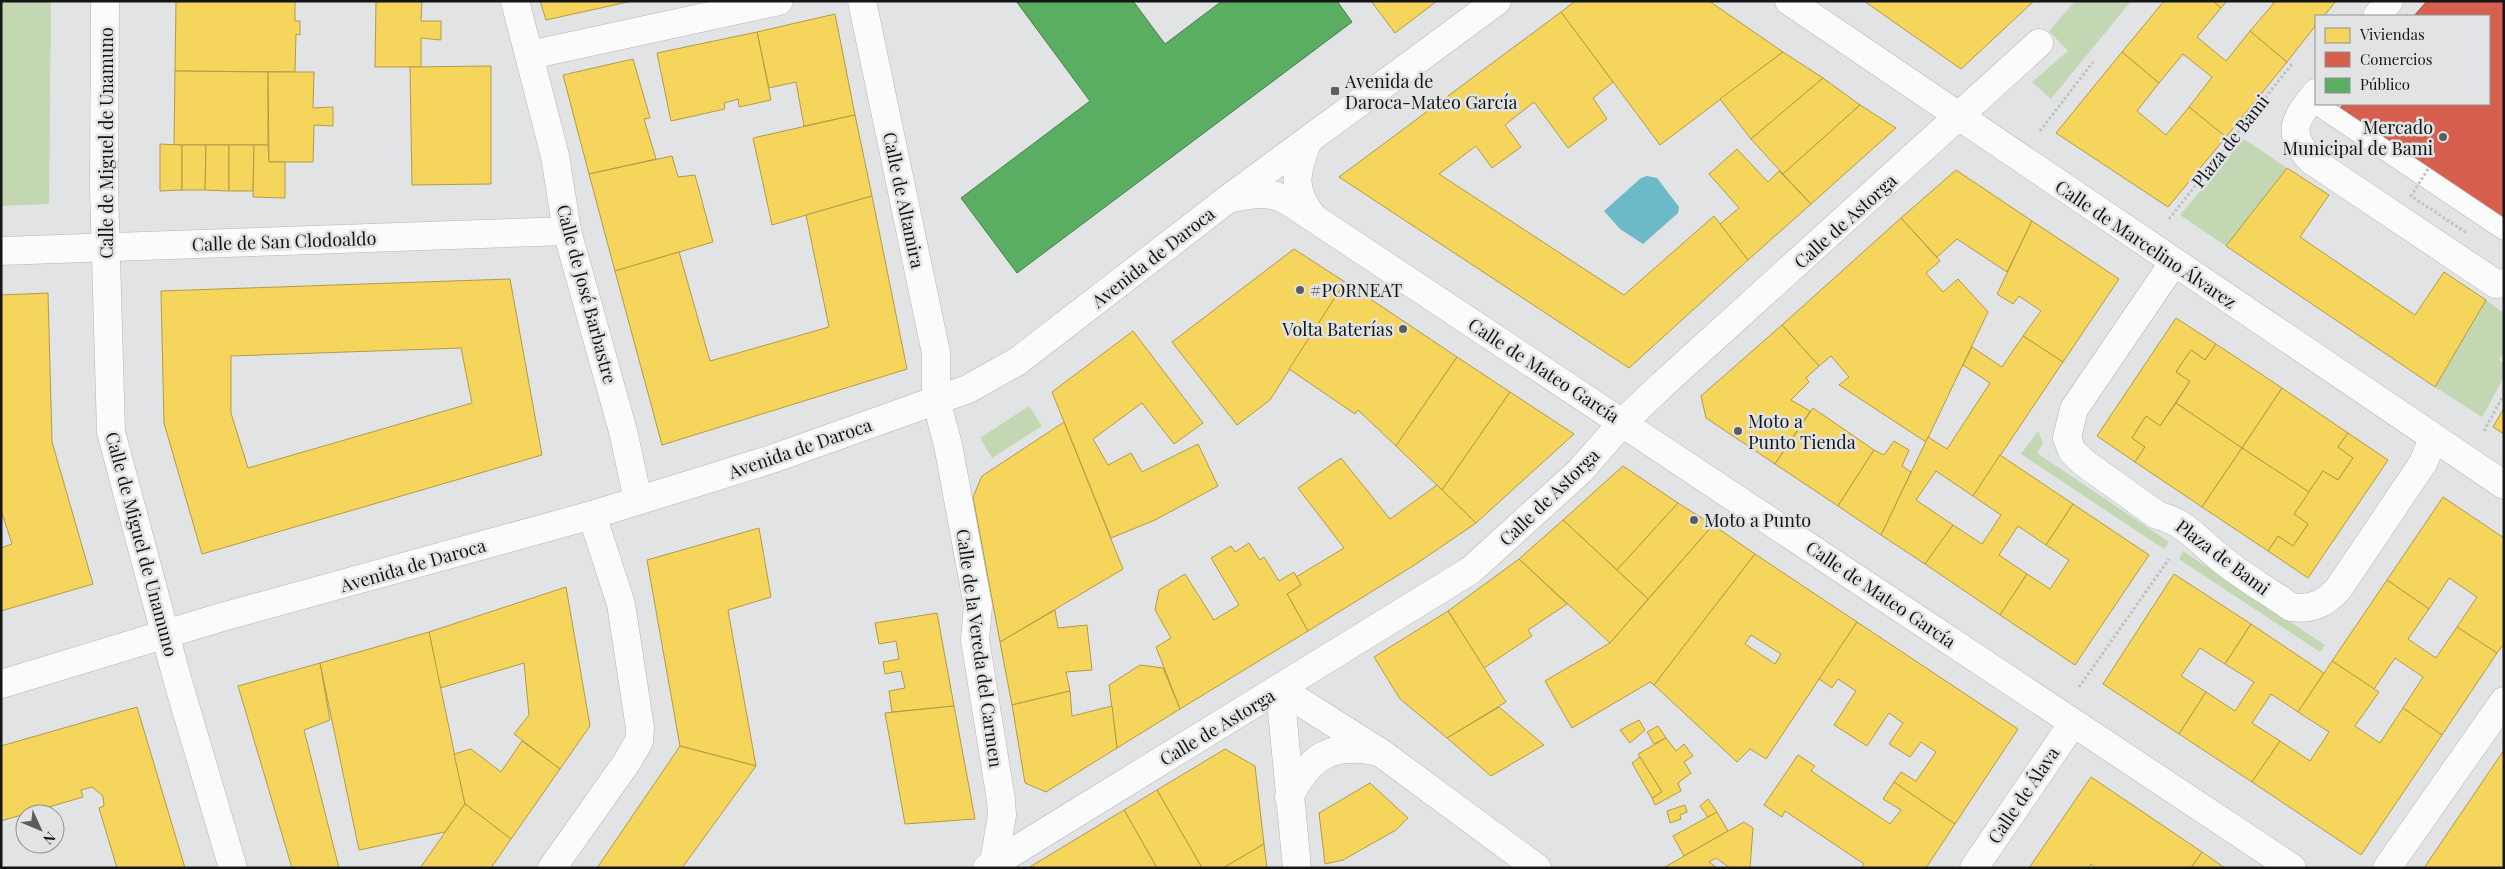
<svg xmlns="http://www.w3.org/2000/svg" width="2505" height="869" font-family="'Playfair Display',serif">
  <rect width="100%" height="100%" fill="#e2e3e4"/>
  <g fill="#c4d7b3">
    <path d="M1,1H51L49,204L1,206Z"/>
    <path d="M2075,1H2131L2051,99L2032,82L2068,51L2049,31Z"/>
    <path d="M2244,139L2287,168L2226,246L2180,215Z"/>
    <path d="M2486,300L2504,313V352L2499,360L2504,363V377L2482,417L2435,387Z"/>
    <path d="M1029,406L1042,426L992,458L980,438Z"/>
    <path d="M2038,431L2043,443L2037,453L2169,542L2164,549L2021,454Z"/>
    <path d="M2183,551L2325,645L2320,652L2179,559Z"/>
  </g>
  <path fill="#6cbac8" d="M1647,176L1657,178L1679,207L1678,213L1643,244L1620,229L1604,211L1641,178Z"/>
  <g fill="#f6d55c" stroke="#b29b47" fill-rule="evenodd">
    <path d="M176,1H295V21H300V35L296,34L295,72L175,71Z"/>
    <path d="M376,1H422L421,21H441V40L421,38V67H375Z"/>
    <path d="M540,1H632L546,20Z"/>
    <path d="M1371,1H1437L1395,33Z"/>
    <path d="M1575,1H1709L1783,52L1660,145L1561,12Z"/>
    <path d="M1864,1H2034L1961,69Z"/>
    <path d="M2164,1H2213L2221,8L2197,37L2226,61L2250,31L2287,62L2226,137L2189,107L2212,77L2183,54L2159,83L2122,52Z"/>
    <path d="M2213,1H2227L2221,8Z"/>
    <path d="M2271,1H2336L2324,16H2316V25L2287,62L2250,31L2274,3Z"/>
    <path d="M1561,12L1613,82L1593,98L1607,119L1568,148L1534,102L1505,125L1521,147L1492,168L1476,146L1439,174L1624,295L1714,216L1748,260L1629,368L1339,177Z"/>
    <path d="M835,14L855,115L804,126L796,82L769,88L757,32Z"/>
    <path d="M757,32L771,100L739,107L738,99L724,103L725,109L671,121L657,53Z"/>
    <path d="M1783,52L1823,78L1751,139L1720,99Z"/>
    <path d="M2122,52L2159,83L2137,111L2166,135L2189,107L2226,137L2168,207L2056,133Z"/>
    <path d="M633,59L650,118L644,119L656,159L589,174L563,75Z"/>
    <path d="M491,66V184L412,185L410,67Z"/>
    <path d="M175,71L268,72V145H174Z"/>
    <path d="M268,72H314L313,108L333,107V126L314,125L313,162H269Z"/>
    <path d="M1823,78L1860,105L1783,174L1751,139Z"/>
    <path d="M1860,105L1896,128L1811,204L1783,174Z"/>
    <path d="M855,115L872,196L772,225L753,138Z"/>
    <path d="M160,144L182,145V190L160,191Z"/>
    <path d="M182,145H206L205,190H182Z"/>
    <path d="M206,145H229V191L205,190Z"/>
    <path d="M229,145H254L253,191H229Z"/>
    <path d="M254,145H268L269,162H285V198L253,197Z"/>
    <path d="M1737,149L1768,182L1779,171L1811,204L1748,260L1720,224L1739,208L1709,174Z"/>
    <path d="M672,156L678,177L695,175L713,242L615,271L589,174Z"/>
    <path d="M2287,168L2329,195L2300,237L2415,315L2444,272L2486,300L2435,387L2226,246Z"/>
    <path d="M1956,170L2032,221L2007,272L1957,239L1937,257L1901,218Z"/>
    <path d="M872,196L907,369L662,445L615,271L679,252L710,361L829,327L806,215Z"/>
    <path d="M1901,218L1940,261L1926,273L1943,292L1958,279L1988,312L1926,442L1839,385L1849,377L1831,356L1819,366L1782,325Z"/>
    <path d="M2032,221L2119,279L2063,362L2023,336L2041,311L2019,296L2013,304L1997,294Z"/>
    <path d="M1294,249L1345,282L1270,400L1237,425L1172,342Z"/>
    <path d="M510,279L542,455L202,554L164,423L161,291ZM461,348L472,403L248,468L231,413V356Z"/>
    <path d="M1345,282L1457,357L1396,446L1358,410L1355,414L1289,369Z"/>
    <path d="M48,293L52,442L93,584L1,611V548L12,544L1,510V295Z"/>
    <path d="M2176,318L2216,344L2205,360L2191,350L2176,372L2190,381L2160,426L2146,416L2132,438L2145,447L2135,462L2097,436Z"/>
    <path d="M1782,325L1819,366L1806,378L1809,382L1791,400L1810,411L1775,464L1706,418L1701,396Z"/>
    <path d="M1133,331L1203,423L1174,444L1142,403L1093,439L1108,465L1131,453L1142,472L1198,444L1218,486L1155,520L1111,538L1052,392Z"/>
    <path d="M2023,336L2063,362L1973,496L1936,471L1916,500L1953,525L1925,564L1881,535L1928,437L1947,449L1990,383L1963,365L1972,347L2002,367Z"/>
    <path d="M2216,344L2282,388L2242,448L2176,403L2190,381L2176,372L2191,350L2205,360Z"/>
    <path d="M1457,357L1510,392L1442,490L1396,446Z"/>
    <path d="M2282,388L2348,433L2338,447L2353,458L2338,480L2323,471L2309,492L2242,448Z"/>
    <path d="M1510,392L1574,434L1476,523L1442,490Z"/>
    <path d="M2176,403L2242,448L2202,507L2135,462L2145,447L2132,438L2146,416L2160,426Z"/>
    <path d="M1813,408L1874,450L1838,506L1775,464Z"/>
    <path d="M2504,408V434L2493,427Z"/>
    <path d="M1064,422L1123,569L1000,642L973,497L982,476Z"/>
    <path d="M2348,433L2388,460L2308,578L2268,551L2278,536L2293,546L2308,524L2294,514L2323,471L2338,480L2353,458L2338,447Z"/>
    <path d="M1894,441L1909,450L1902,466L1911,472L1881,535L1838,506L1874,450L1884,455Z"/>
    <path d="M2242,448L2309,492L2294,514L2308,524L2293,546L2278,536L2268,551L2202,507Z"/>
    <path d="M2000,455L2073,504L2046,545L2018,526L1999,555L2027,574L2000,615L1925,564L1953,525L1982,544L2001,515L1973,496Z"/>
    <path d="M1341,458L1390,519L1437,485L1476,523L1413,566L1308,631L1287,594L1301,585L1296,577L1344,548L1298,488Z"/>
    <path d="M1623,466L1678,503L1617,570L1563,520Z"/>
    <path d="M2443,497L2504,538V644L2497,653L2457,627L2477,597L2449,578L2429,609L2387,580Z"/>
    <path d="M1678,503L1713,525L1648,599L1617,570Z"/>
    <path d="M2073,504L2149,555L2075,665L2000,615L2027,574L2050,589L2069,560L2046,545Z"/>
    <path d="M1563,520L1648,599L1610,643L1519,559Z"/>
    <path d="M1713,525L1755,554L1654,685L1650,682L1572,728L1545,681L1610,643Z"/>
    <path d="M759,528L771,597L728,610L756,766L680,746L647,560Z"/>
    <path d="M1249,543L1260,560L1264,557L1279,581L1294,572L1301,585L1287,594L1308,631L1180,709L1156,647L1171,638L1155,610L1159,590L1185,574L1214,620L1239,605L1211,558L1231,546L1235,552Z"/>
    <path d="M1755,554L1857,622L1766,759L1750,749L1737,762L1654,685ZM1751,635L1781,654L1775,664L1745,644Z"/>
    <path d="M1519,559L1567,604L1528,630L1532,636L1484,668L1448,611Z"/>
    <path d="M2174,574L2251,624L2225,664L2200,648L2181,676L2206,692L2179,734L2103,684Z"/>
    <path d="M2387,580L2429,609L2408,639L2436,658L2457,627L2497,653L2442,735L2403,708L2423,677L2395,658L2374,689L2332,661Z"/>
    <path d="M566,587L590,726L560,769L514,734L529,715L524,663L440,688L429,632Z"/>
    <path d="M1055,610L1058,628L1087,625L1092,670L1066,672L1070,691L1012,705L1000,642Z"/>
    <path d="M1448,611L1506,702L1447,738L1400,699L1374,657Z"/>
    <path d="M937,613L954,706L892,712L889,691L905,688L901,671L885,674L883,662L899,659L896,641L879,644L875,623Z"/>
    <path d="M1857,622L2018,729L1955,824L1894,782L1901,772L1916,781L1936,752L1921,742L1910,757L1889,744L1903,723L1889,713L1867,746L1834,725L1856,691L1838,679L1832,688L1819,679Z"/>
    <path d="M2251,624L2324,673L2298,712L2271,694L2252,723L2280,741L2252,782L2179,734L2206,692L2235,711L2254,682L2225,664Z"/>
    <path d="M429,632L465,804L445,832L359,850L320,663Z"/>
    <path d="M2332,661L2379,692L2355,726L2380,743L2403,708L2442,735L2361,855L2252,782L2280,741L2310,761L2329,732L2298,712Z"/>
    <path d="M320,663L330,720L304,730L339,868H292L238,686Z"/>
    <path d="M1140,665L1163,668L1180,709L1117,748L1109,685Z"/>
    <path d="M1070,691L1072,716L1112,706L1117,748L1046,792L1025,783L1012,705Z"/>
    <path d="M954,706L975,819L905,824L885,713Z"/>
    <path d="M137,707L185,868H117L99,808L104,806L103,796L92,787L81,790L83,797L1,821V746Z"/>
    <path d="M1499,707L1544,745L1491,776L1447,738Z"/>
    <path d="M1639,720L1645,730L1630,743L1620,730Z"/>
    <path d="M1658,726L1666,738L1654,744L1647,732Z"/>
    <path d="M1666,738L1676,751L1684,744L1693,756L1684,762L1691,773L1678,783L1681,791L1655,805L1652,798L1662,792L1638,754Z"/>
    <path d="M522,741L560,769L511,839L465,804L454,754L471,749L501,772Z"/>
    <path d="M680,746L756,766L682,868H597Z"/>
    <path d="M1225,749L1255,766L1264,844L1223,868H1202L1157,790Z"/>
    <path d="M2504,750V868H2424L2466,806Z"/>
    <path d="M1798,755L1815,766L1811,771L1890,824L1901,810L1883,799L1894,782L1955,824L1926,868H1861L1864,864L1785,811L1782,817L1764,805Z"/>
    <path d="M1640,757L1662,792L1652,798L1632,763Z"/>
    <path d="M2091,777L2202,852L2191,868H2096L2091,864L2088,868H2029Z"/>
    <path d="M1370,783L1408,818L1396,830L1343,860L1325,864L1319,813Z"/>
    <path d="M1157,790L1202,868H1157L1124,810Z"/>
    <path d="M1708,799L1717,812L1708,817L1700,806Z"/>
    <path d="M465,804L511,839L491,868H420Z"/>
    <path d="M1685,805L1687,812L1680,815L1681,819L1670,823L1667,811Z"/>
    <path d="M1124,810L1157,868H1028Z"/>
    <path d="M1717,812L1728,831L1684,856L1673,836Z"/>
    <path d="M1744,822L1753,828L1750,868H1730L1716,858L1709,862L1717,868H1663Z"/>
    <path d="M1264,844L1267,868H1223Z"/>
    <path d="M2202,852L2225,868H2191Z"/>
  </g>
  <path fill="#d6604d" stroke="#9c4a3c" d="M2427,1H2504V220L2339,109L2344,104H2489V16H2414Z"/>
  <path fill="#5aae61" stroke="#45804a" d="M1016,1H1133L1165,44L1222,1H1337L1352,22L1017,273L961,198L1090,101Z"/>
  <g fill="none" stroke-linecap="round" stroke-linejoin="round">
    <defs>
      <path id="lane" d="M2310,100L2504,230"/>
      <g id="street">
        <path d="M105,1L104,188L111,432L178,682L233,868"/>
        <path d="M515,1L555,156L567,231L623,431L638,500"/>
        <path d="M862,1L936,353V400L948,445L978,606L975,640L1001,800L1002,815L993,868"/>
        <path d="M1789,1L2504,485"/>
        <path d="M2377,16L2389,1"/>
        <path d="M530,55L779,1"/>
        <path d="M2316,93C2295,119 2285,133 2311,160L2496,284L2504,283"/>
        <path d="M1,251L567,231"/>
        <path d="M2174,262L2074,409L2067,438L2072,451L2083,462L2157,515C2185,522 2199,541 2220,558C2242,576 2268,591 2291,607C2312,610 2325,604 2339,588L2423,463L2433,439"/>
        <path d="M1280,689L1381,753L1537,868"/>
        <path d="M1280,689L1297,868"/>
        <path d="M1289,797C1309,757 1332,741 1378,752"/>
        <path d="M552,868L627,762L639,741L640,728L621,604L592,515"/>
        <path d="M987,868L1471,570L1580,471L1623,422L1662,385L2039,43"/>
        <path d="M1974,868L2073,723"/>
        <path d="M2387,868L2504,701"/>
      </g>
      <g id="secondary">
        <path d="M1308,141C1295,172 1291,191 1314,218"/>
        <path d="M1232,198C1256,194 1265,190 1288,201L2292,868"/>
        <path d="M1,684L222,617L592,515L772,459L968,389L1018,361L1228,199L1497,1"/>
      </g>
    </defs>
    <use href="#lane" stroke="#b4b5b6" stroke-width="21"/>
    <use href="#street" stroke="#b4b5b6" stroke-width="29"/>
    <use href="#secondary" stroke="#b4b5b6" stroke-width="29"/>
    <g stroke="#c0c1c1" stroke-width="3" stroke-dasharray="2.5 2.5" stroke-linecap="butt">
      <path d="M2040,131L2093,62"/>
      <path d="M2169,219L2292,64"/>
      <path d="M2484,431L2504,394"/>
      <path d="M2079,687L2169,559"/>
    </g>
    <use href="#lane" stroke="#fbfbfb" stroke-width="20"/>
    <use href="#street" stroke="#fbfbfb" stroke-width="28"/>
    <use href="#secondary" stroke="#fbfbfb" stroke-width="28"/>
    <path stroke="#c0c1c1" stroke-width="3" stroke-dasharray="2.5 2.5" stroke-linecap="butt" d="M2428,169L2411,196L2467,233"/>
  </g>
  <g fill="#5c5d5e" stroke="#e1e3e5" stroke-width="2">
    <rect x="1330" y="86" width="10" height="10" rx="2.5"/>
    <circle cx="2443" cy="137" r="5"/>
    <circle cx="1300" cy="290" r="5"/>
    <circle cx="1403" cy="329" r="5"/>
    <circle cx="1738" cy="431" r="5"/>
    <circle cx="1694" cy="520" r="5"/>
  </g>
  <g text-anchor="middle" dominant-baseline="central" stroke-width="5" stroke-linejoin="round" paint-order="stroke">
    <g font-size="18" fill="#141516" stroke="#e1e3e5" text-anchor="start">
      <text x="1345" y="81">Avenida de<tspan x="1345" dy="21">Daroca-Mateo García</tspan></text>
      <text x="2433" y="127" text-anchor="end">Mercado<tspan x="2433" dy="21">Municipal de Bami</tspan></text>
      <text x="1310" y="290">#PORNEAT</text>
      <text x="1393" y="329" text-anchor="end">Volta Baterías</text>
      <text x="1748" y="421">Moto a<tspan x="1748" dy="21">Punto Tienda</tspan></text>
      <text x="1704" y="520">Moto a Punto</text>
    </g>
    <g font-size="18" fill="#141516" stroke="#e1e3e5">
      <text transform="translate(2230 141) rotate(-52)">Plaza de Bami</text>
      <text transform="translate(106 143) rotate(-90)">Calle de Miguel de Unamuno</text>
      <text transform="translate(904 200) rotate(78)">Calle de Altamira</text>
      <text transform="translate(1845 221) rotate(-42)">Calle de Astorga</text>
      <text transform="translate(284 241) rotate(-2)">Calle de San Clodoaldo</text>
      <text transform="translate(2146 244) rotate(34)">Calle de Marcelino Álvarez</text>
      <text transform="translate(1153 257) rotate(-38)">Avenida de Daroca</text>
      <text transform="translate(587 294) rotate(75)">Calle de José Barbastre</text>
      <text transform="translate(1544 370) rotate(33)">Calle de Mateo García</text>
      <text transform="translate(800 448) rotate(-19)">Avenida de Daroca</text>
      <text transform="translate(1549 497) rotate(-44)">Calle de Astorga</text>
      <text transform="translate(142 544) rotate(75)">Calle de Miguel de Unamuno</text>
      <text transform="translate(2223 557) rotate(37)">Plaza de Bami</text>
      <text transform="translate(413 565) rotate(-16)">Avenida de Daroca</text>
      <text transform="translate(1881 594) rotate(34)">Calle de Mateo García</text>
      <text transform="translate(980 648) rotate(82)">Calle de la Vereda del Carmen</text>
      <text transform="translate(1217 727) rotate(-31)">Calle de Astorga</text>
      <text transform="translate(2023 795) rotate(-56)">Calle de Álava</text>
    </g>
  </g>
  <rect width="2505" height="869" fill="none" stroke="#141516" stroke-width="5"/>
  <rect x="2315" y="15" width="175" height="90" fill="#e1e3e5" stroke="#8f9192"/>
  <rect x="2325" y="28" width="25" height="15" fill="#f6d55c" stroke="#8f9192"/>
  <text x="2360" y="40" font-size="15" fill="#141516">Viviendas</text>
  <rect x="2325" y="52" width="25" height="15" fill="#d6604d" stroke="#8f9192"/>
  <text x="2360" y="65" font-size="15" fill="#141516">Comercios</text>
  <rect x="2325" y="78" width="25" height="15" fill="#5aae61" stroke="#8f9192"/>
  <text x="2360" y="90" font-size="15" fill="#141516">Público</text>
  <g transform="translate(40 829) rotate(134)"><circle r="24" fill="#e1e3e5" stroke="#8f9192"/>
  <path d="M0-4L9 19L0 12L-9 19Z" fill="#5c5d5e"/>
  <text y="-8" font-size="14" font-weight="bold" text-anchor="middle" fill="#141516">N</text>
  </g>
</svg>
